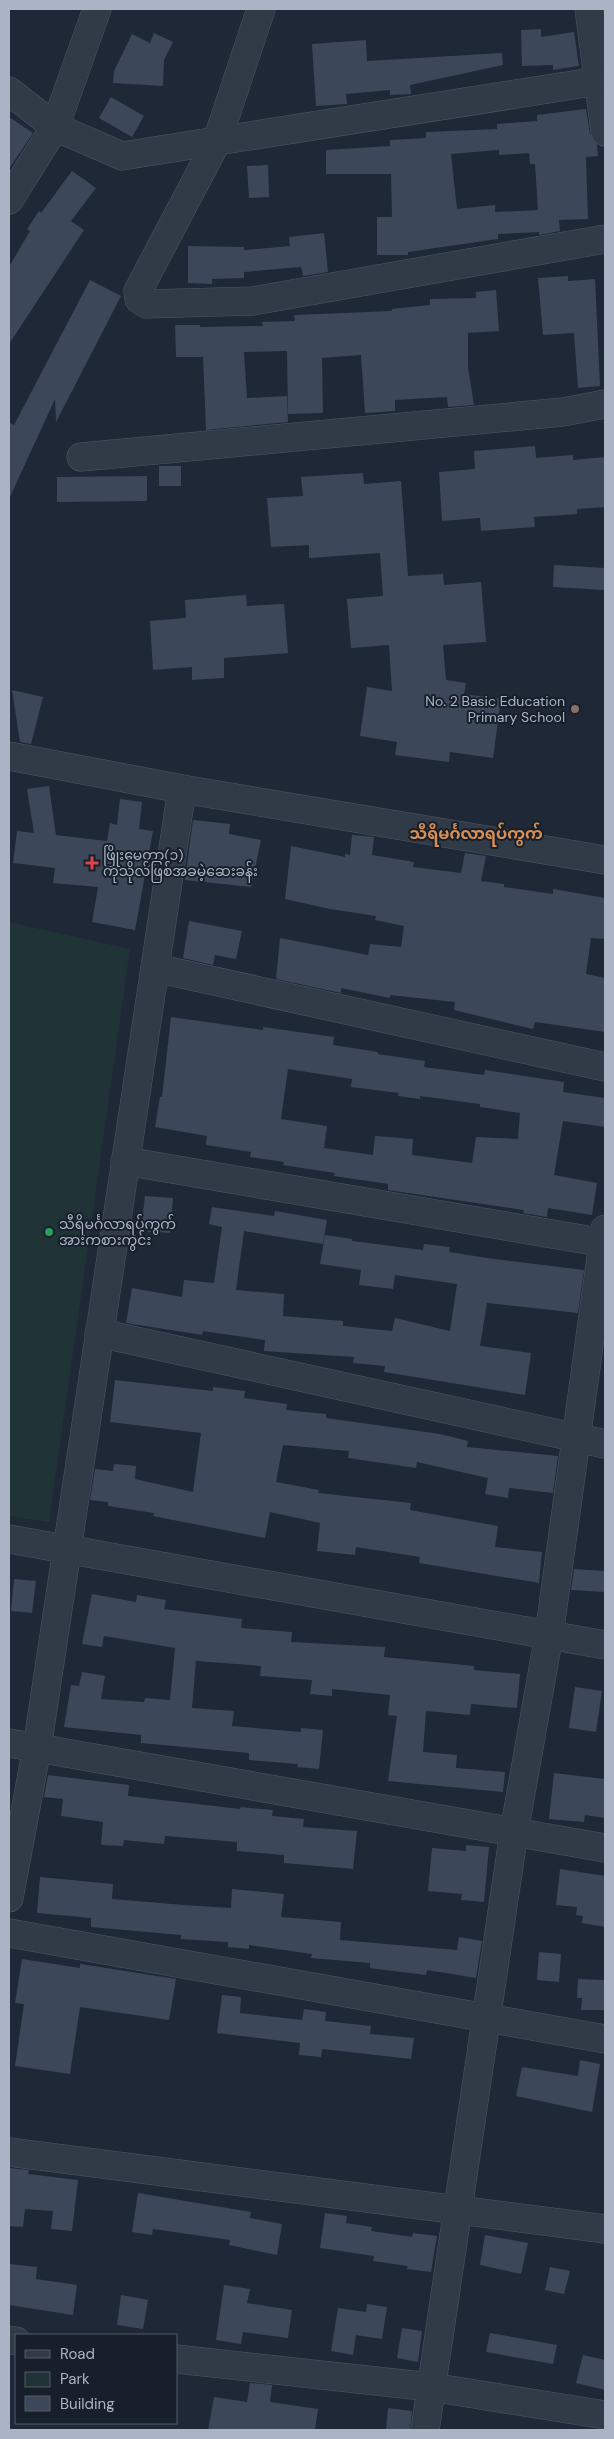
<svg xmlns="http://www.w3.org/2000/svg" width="614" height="2439" font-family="'DM Sans','Noto Sans Myanmar',sans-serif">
  <rect width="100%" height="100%" fill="#1e2836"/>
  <path fill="#203437" d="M9,922L130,949L49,1522L9,1516Z"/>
  <g fill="#3c4859" fill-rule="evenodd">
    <path d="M541,29V37L574,32L579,66L553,70V65L522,66L521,30Z"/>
    <path d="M154,33L173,42L164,60L163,86L113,83L114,71L132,34L150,43Z"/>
    <path d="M366,40L367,61L502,53L503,65L410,85L411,94L390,95V90L346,94L347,104L316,106L312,44Z"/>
    <path d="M111,97L144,116L132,137L99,118Z"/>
    <path d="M586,109L590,134L597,145L598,156L586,157L588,219L559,220L560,231L539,235V232L498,234V239L408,252V255H377V217H392L391,174H326V150L390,146V140L426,138V132L497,129V124L537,121V115ZM499,150V155L529,153L530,164H535L538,210L495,212V205L457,209L451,154Z"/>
    <path d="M9,117L33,133L9,169Z"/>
    <path d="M268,165L269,197L249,198L247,166Z"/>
    <path d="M72,171L96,188L71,221L84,230L9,344V267L30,231L27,229L39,211L41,213Z"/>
    <path d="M324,233L328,272L303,276L301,267L244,272V278L212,279V284L188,283V246L244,247V250L290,246L289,237Z"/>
    <path d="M568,276V281L595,279L600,386L578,388L574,333L543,335L538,278Z"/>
    <path d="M90,280L121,296L56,422L55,399L9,499V422L14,425Z"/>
    <path d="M496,290L499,331L468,333V367L474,405L448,407L447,397L395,400V411L365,413L361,355L322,358L323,413L288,414L287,351L244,352L247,398L287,396L288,422L206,430L203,357H176L175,325H200V327L263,326L262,322L295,321L294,315L392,311V309L430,305V299L476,298V292Z"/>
    <path d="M535,446L536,458L573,455V460L605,457V507L577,509V514L534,517L535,527L481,531L480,518L442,521L439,472L475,469L474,451Z"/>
    <rect x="159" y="466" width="22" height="20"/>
    <path d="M363,473L364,484L401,481L408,576L443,574L444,585L481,582L486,642L443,645L446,680L466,683L464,694L501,699L493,758L450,752L449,762L395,755L397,742L360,736L367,687L392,691L389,645L351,648L347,599L383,596L380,553L309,558V545L271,547L267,498L303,496L301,477Z"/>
    <path d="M147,476V501L57,502V477Z"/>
    <path d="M554,565L605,568V590L553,587Z"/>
    <path d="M246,595L247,606L284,604L288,653L224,658V678L192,680V667L153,670L150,621L186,618L185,600Z"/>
    <path d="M12,690L43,697L31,744L20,742Z"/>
    <path d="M49,786L56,835L107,841L110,823L117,825L120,799L142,802L139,829L153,831L135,930L92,922L98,887L53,883L55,868L13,863L17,831L34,833L27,789Z"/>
    <path d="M193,820L230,824L229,834L261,840L251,887L185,880Z"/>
    <path d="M352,835L374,837L372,855L414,862L413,867L461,873L465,853L486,856L481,881L504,884V887L553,894V889L605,898V939L591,938L586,974L605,978V1032L535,1022L533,1029L454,1010L455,1002L390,995V998L341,988V993L276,979L280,938L368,955L370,944L401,947L404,926L375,920L376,916L330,909L285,899L291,846L345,857V854L350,855Z"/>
    <path d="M189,921L242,931L236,959L215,955L213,965L183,958Z"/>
    <path d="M171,1017L263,1030V1027L334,1037L333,1045L378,1052V1054L425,1061L424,1067L484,1075L485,1070L564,1082L563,1092L605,1098V1127L563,1121L554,1175L597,1183L592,1215L548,1208L547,1217L523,1213L524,1210L388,1190V1184L334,1176L335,1173L283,1165L284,1162L250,1157L251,1152L206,1145L207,1136L155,1127L160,1097H162ZM288,1069L352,1079L351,1087L399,1093L398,1096L420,1099V1096L480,1104V1107L520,1113L518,1139L476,1137L472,1163L412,1155L413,1139L375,1136L373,1155L324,1148L327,1126L281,1119Z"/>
    <path d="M145,1196L173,1198L170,1233L141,1231Z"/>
    <path d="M212,1207L274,1216L275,1211L327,1220L323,1244L244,1231L236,1290L284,1294L283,1316L343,1321V1326L392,1331L395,1318L450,1331L457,1284L395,1275L393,1289L359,1285L361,1270L320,1264L325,1235L352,1239V1241L423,1250L424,1244L450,1247L449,1252L494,1259L584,1270L578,1313L487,1303L480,1346L531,1353L525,1395L384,1372L385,1366L353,1363L354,1357L264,1351L265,1340L203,1331L202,1335L126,1323L132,1288L182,1297L184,1280L214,1283L222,1227L209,1224Z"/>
    <path d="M115,1380L213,1391V1387L245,1391L244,1398L287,1404L286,1410L326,1414V1418L440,1434L468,1441L467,1447L558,1456L553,1493L509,1488L508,1498L485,1494L488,1478L417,1462L416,1468L348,1458L349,1451L283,1445L276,1482L319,1490L318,1493L411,1503L410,1510L498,1526L495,1547L542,1552L539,1583L419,1563L420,1557L356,1547L355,1555L317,1551L320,1523L270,1512L265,1538L153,1516L154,1513L108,1506V1502L90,1500L95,1469L113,1471L114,1464L136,1466L135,1479L193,1492L201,1433L110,1422Z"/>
    <path d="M574,1569L605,1571V1592L571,1590Z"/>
    <path d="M14,1579L36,1581L32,1613L11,1611Z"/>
    <path d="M92,1594L136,1602L137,1595L166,1600L164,1609L242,1619L241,1628L292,1632L291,1642L385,1647L384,1657L474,1666V1670L520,1674L517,1708L471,1704L470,1715L426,1711L423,1752L457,1755L456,1768L505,1772L503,1792L388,1781L397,1716L388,1715L390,1695L332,1689V1696L310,1694L312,1680L260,1676L261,1666L196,1661L192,1708L234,1711L232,1726L301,1732V1728L323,1730L319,1769L297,1767L298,1764L249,1760V1753L141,1743V1735L64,1727L71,1685L79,1686L82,1672L105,1676L101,1699L144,1702L145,1698L170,1700L175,1648L104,1636L102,1647L82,1644Z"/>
    <path d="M575,1687L602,1691L596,1732L569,1728Z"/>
    <path d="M554,1773L605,1779V1818L585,1815L584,1822L549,1819Z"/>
    <path d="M48,1775L129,1785L128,1796L240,1809L241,1807L273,1810L272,1816L304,1819L303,1827L357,1831L353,1869L284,1863V1855L237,1851V1842L165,1836L164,1844L124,1840L123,1846L101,1845L103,1822L61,1816L63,1799L44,1797Z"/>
    <path d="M466,1845L489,1847L484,1902L461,1900L462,1894L428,1891L432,1848L466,1851Z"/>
    <path d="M560,1869L605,1876V1927L582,1923L583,1916L576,1915L577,1907L556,1905Z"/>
    <path d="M40,1877L113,1884L112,1899L184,1905L231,1908L232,1889L284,1894L281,1917L341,1922L340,1940L457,1950L459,1937L482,1941L476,1978L427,1970L426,1975L370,1968V1963L311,1958L312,1954L249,1945V1949L228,1947V1942L181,1939V1935L91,1927V1918L37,1913Z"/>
    <path d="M539,1952L561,1954L559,1982L537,1980Z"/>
    <path d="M22,1959L80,1968V1964L87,1965L176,1979L169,2020L80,2007L70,2074L15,2066L24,2004L15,2003Z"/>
    <path d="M578,1979L605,1980L604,2010H581L582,1998H577Z"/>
    <path d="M222,1995L241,1997L240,2013L302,2020L304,2009L326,2012L325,2021L371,2026L370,2034L414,2038L411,2059L322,2049L321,2057L299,2055L300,2043L217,2033Z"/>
    <path d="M580,2060L600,2064L592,2112L516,2096L522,2067L578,2076Z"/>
    <path d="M9,2168L29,2170L28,2174L78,2180L72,2231L51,2229L53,2211L25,2209L23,2227L9,2226Z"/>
    <path d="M138,2193L251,2212L250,2218L282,2224L277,2255L229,2245L230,2240L153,2229L152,2235L132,2232Z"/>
    <path d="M325,2213L347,2216L346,2223L372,2227L371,2231L412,2237L413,2233L437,2236L431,2272L407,2269L408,2266L373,2261L374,2256L320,2248Z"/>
    <path d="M485,2235L528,2243L521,2274L480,2265Z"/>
    <path d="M9,2264L37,2267L36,2279L77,2285L73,2315L9,2305Z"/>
    <path d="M550,2267L570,2271L564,2294L545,2290Z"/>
    <path d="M224,2285L250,2289L247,2303L292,2310L288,2338L243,2332L241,2344L216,2340Z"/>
    <path d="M121,2295L148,2300L143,2329L117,2325Z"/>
    <path d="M367,2304L387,2307L382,2339L356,2335L353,2355L331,2351L338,2308L366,2312Z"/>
    <path d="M402,2328L422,2331L418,2362L397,2358Z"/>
    <path d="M490,2333L557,2345L553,2364L486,2352Z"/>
    <path d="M583,2355L605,2360V2390L576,2383Z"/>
    <path d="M250,2383L272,2385L270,2402L318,2409L315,2430H208L214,2397L247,2402Z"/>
    <path d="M388,2408L412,2411L410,2430H386Z"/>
  </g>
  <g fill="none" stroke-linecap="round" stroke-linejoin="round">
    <defs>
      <g id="minor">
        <path d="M261,9L217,141L138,291L139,299L146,304L253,301L605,239"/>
        <path d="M589,9L605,132"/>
        <path d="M9,91L55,127L122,156L605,80"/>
        <path d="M9,200L55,127L97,9"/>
        <path d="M81,457L563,412L605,404"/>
        <path d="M9,756L182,789L605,860"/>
        <path d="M155,968L605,1067"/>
        <path d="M125,1161L605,1243"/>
        <path d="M99,1333L605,1444"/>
        <path d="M9,1539L605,1645"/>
        <path d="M9,1743L605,1848"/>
        <path d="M9,1898L37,1748L182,789"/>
        <path d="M9,1933L605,2039"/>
        <path d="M9,2152L605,2229"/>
        <path d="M9,2340L16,2341"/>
        <path d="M176,2359L431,2387L605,2415"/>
        <path d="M425,2430L514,1832L549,1635L605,1229"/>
      </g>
    </defs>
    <use href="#minor" stroke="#4f5765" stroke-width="29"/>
    <use href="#minor" stroke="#313a47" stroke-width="28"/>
  </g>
  <circle fill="#8d6e63" stroke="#171f2b" stroke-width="2" cx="575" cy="709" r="5"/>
  <path fill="#e0444e" stroke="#171f2b" stroke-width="2" d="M89.5 855.5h5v5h5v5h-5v5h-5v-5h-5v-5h5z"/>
  <circle fill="#2e9e5b" stroke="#171f2b" stroke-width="2" cx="49" cy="1232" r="5"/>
  <g text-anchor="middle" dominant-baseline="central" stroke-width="4" stroke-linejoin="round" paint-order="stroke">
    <g font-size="14" fill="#abb4c4" stroke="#171f2b" text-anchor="start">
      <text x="565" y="701" text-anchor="end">No. 2 Basic Education<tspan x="565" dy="16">Primary School</tspan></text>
      <text x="103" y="855">ဖြိုးမေတ္တာ(၁)<tspan x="103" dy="16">ကုသိုလ်ဖြစ်အခမဲ့ဆေးခန်း</tspan></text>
      <text x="59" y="1224">သီရိမင်္ဂလာရပ်ကွက်<tspan x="59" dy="16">အားကစားကွင်း</tspan></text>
    </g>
    <g font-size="16" font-weight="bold" fill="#d78e53" stroke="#171f2b">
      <text x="476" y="833">သီရိမင်္ဂလာရပ်ကွက်</text>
    </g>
  </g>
  <rect width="614" height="2439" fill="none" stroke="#abb4c4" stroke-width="20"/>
  <rect x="15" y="2334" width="162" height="90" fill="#171f2b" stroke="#525b68"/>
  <rect x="25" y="2350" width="25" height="8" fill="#313a47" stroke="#525b68"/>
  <text x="60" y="2359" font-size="15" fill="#abb4c4">Road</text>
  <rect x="25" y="2372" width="25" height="15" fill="#203437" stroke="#525b68"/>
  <text x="60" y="2384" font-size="15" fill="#abb4c4">Park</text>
  <rect x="25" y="2396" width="25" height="15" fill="#3c4859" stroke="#525b68"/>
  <text x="60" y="2409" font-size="15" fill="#abb4c4">Building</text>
</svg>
